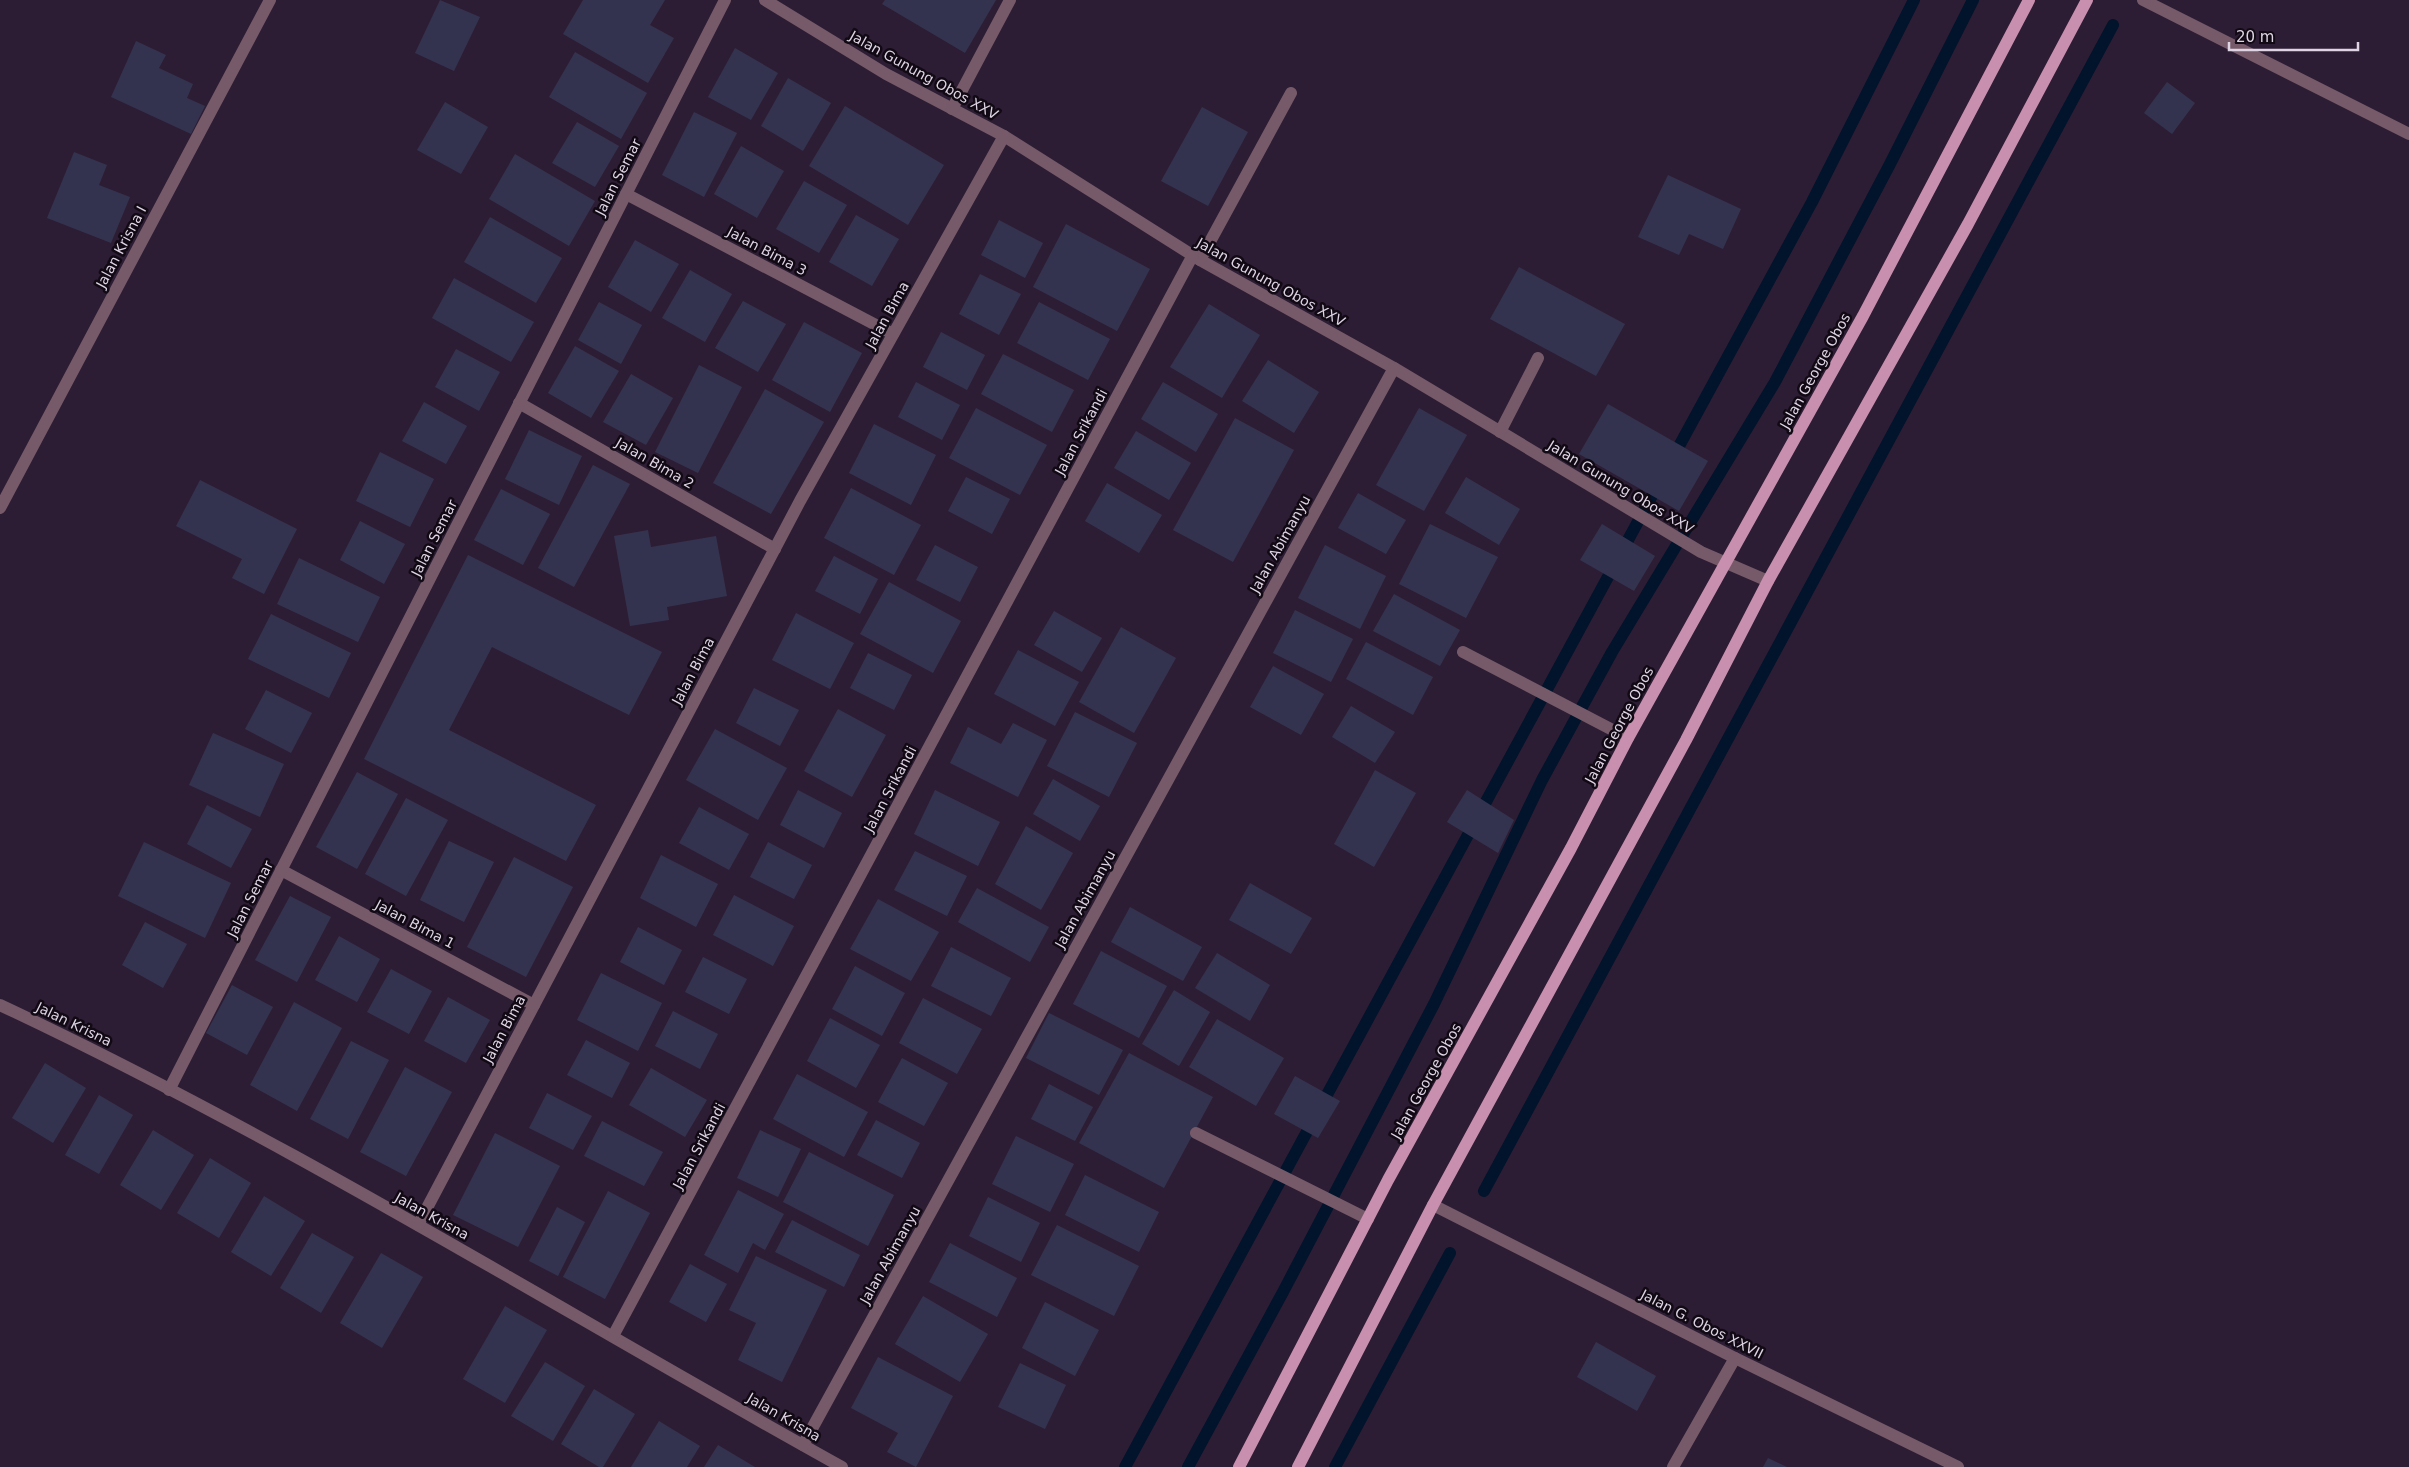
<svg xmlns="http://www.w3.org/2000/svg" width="2409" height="1467" font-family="'DejaVu Sans',sans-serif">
  <rect width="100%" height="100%" fill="#2d1d34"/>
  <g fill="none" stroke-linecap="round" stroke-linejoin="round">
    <g stroke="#01142c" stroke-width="12">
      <path d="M1672,459L1812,202L1914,0"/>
      <path d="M1484,1191L2113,25"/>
      <path d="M1125,1467L1660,481"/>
      <path d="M1188,1467L1283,1292L1434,1004L1542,780L1612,652L1775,382L1890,164L1973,0"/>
      <path d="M1335,1467L1450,1253"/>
    </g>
  </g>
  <g fill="#34334f">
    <path d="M440,0L480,17L454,71L415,53Z"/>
    <path d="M583,0H665L650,25L674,38L648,83L563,34Z"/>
    <path d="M885,0H996L965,53L882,4Z"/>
    <path d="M136,41L166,55L159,68L193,84L187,98L205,106L191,134L111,97Z"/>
    <path d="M735,48L778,73L751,120L708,97Z"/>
    <path d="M575,52L647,93L621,139L549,97Z"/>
    <path d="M788,78L831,103L803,151L761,126Z"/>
    <path d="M2167,82L2195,103L2172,134L2144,113Z"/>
    <path d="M445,102L488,127L461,174L417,150Z"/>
    <path d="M845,106L944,165L908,225L809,166Z"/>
    <path d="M1202,107L1248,132L1208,206L1161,181Z"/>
    <path d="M694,112L737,133L704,197L662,175Z"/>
    <path d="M577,122L619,146L595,187L552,163Z"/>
    <path d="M741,146L784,171L757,218L714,194Z"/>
    <path d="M74,152L107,165L99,185L130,197L111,243L47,218Z"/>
    <path d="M515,154L595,201L569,246L489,199Z"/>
    <path d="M1668,175L1741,209L1723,249L1689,234L1679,255L1638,237Z"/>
    <path d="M804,181L847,205L819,253L776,229Z"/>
    <path d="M856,215L899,239L872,286L829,262Z"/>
    <path d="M490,217L562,258L536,303L464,262Z"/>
    <path d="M999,220L1043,243L1025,278L981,255Z"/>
    <path d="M1066,224L1150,269L1117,331L1033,287Z"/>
    <path d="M635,240L679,264L651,312L608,287Z"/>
    <path d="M1519,267L1625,324L1596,376L1490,319Z"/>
    <path d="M690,270L732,294L705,342L662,318Z"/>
    <path d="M980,274L1021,294L999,335L959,314Z"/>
    <path d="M454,278L534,322L511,362L432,318Z"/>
    <path d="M743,301L786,324L758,372L715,348Z"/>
    <path d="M599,302L642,325L621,364L578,340Z"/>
    <path d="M1039,302L1110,339L1088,380L1017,343Z"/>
    <path d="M1209,304L1260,335L1222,398L1170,367Z"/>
    <path d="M804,322L862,353L830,412L772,380Z"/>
    <path d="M941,332L985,355L967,390L923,367Z"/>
    <path d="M575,346L619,371L591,418L548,393Z"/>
    <path d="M456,349L500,372L479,411L435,387Z"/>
    <path d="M1003,354L1074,390L1052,432L981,394Z"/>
    <path d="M1268,360L1319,392L1294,433L1242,401Z"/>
    <path d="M699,365L742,387L698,473L655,452Z"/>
    <path d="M631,374L673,398L646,445L603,422Z"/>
    <path d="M916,382L960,405L942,440L898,417Z"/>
    <path d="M1163,382L1218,414L1196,452L1141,419Z"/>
    <path d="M765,389L824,422L771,514L713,483Z"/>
    <path d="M424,402L467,426L446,464L402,441Z"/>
    <path d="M1608,404L1708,461L1679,511L1579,454Z"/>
    <path d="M976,408L1047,445L1020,495L949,458Z"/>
    <path d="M1419,408L1467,435L1424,511L1376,485Z"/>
    <path d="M1235,418L1294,450L1233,562L1173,530Z"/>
    <path d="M874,424L936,455L911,505L849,473Z"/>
    <path d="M529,430L582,456L559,505L505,479Z"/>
    <path d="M1136,431L1191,463L1169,500L1114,468Z"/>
    <path d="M380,452L434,479L410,527L356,501Z"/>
    <path d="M593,465L630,484L574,587L538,568Z"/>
    <path d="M966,477L1010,499L992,534L948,511Z"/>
    <path d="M1466,477L1520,509L1499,545L1445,513Z"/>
    <path d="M200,480L297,529L264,594L232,578L242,559L176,526Z"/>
    <path d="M1107,483L1162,515L1139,553L1085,521Z"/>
    <path d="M851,488L921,525L894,575L824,538Z"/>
    <path d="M501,489L550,514L523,565L474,540Z"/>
    <path d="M1358,493L1406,520L1386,554L1338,528Z"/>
    <path d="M360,521L405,544L384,584L340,560Z"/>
    <path d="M1430,524L1498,557L1466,618L1399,584Z"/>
    <path d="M1602,524L1655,556L1634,591L1580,560Z"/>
    <path d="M648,530L651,547L716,536L727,596L667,607L669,620L630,626L614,536Z"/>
    <path d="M935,545L978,567L960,602L916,580Z"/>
    <path d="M1325,545L1386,576L1360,629L1298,598Z"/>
    <path d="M468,555L662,652L629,715L492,647L449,730L596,805L566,861L364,759Z"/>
    <path d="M834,556L878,579L860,614L815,591Z"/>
    <path d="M299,558L380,597L358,642L277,604Z"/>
    <path d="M889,582L961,621L933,673L860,634Z"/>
    <path d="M1394,594L1460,630L1440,666L1373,631Z"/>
    <path d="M1295,610L1353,639L1331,682L1273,653Z"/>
    <path d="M1054,611L1102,638L1082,672L1034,645Z"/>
    <path d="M796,613L854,643L830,689L772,660Z"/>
    <path d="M271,614L351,653L329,698L248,659Z"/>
    <path d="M1121,627L1176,658L1134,733L1079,702Z"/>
    <path d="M1366,642L1433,677L1413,715L1346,679Z"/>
    <path d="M1018,650L1079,682L1055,726L994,694Z"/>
    <path d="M868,653L912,675L894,710L850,688Z"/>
    <path d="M1273,666L1324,694L1301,735L1250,707Z"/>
    <path d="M754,688L799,710L780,746L736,723Z"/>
    <path d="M266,690L312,713L291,753L245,729Z"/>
    <path d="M1351,706L1395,732L1375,763L1332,737Z"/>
    <path d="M838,709L886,735L852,797L804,771Z"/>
    <path d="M1075,712L1137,743L1109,797L1047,766Z"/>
    <path d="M1013,723L1047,740L1018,797L950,763L968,727L1001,744Z"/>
    <path d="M715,729L787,768L758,820L686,780Z"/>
    <path d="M213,733L284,764L260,817L189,785Z"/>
    <path d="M1375,770L1416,793L1374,867L1334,844Z"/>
    <path d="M357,772L398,794L357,869L316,847Z"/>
    <path d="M1053,779L1100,806L1080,841L1033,814Z"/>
    <path d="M798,790L842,813L824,848L780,825Z"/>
    <path d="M935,790L1000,822L978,866L914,834Z"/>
    <path d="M1467,790L1514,820L1498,853L1447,822Z"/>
    <path d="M406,798L448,820L406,896L365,874Z"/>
    <path d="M207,805L252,829L231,868L187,844Z"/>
    <path d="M699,807L749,834L729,870L679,843Z"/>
    <path d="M1026,826L1073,853L1041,910L995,884Z"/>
    <path d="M449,841L494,862L464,922L420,900Z"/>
    <path d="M144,842L231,883L205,938L118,896Z"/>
    <path d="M768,842L812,865L794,899L750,877Z"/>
    <path d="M915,851L967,876L947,916L894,890Z"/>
    <path d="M661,855L718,884L696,927L640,898Z"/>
    <path d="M514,857L573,887L526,977L467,947Z"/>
    <path d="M1250,883L1312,918L1291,954L1229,920Z"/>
    <path d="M977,888L1049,927L1030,962L958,922Z"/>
    <path d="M734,895L794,926L773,966L713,935Z"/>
    <path d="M290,896L331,917L297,982L255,960Z"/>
    <path d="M878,899L939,932L911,981L850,949Z"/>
    <path d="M1130,907L1202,947L1183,981L1111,942Z"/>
    <path d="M145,922L187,944L163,988L122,965Z"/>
    <path d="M638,927L682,950L664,985L620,962Z"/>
    <path d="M339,936L380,959L357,1002L315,980Z"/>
    <path d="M951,947L1011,978L991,1016L931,986Z"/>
    <path d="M1101,951L1167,986L1139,1038L1073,1004Z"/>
    <path d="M1217,953L1270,985L1250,1021L1195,988Z"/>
    <path d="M703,957L747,979L729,1014L685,992Z"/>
    <path d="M855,966L905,993L882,1036L832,1009Z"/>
    <path d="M391,969L432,991L409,1034L367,1012Z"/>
    <path d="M601,973L662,1003L638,1051L577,1020Z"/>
    <path d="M232,985L273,1007L247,1055L206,1033Z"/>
    <path d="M1174,990L1210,1012L1179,1066L1142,1044Z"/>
    <path d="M448,997L490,1020L466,1063L424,1041Z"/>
    <path d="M923,998L982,1029L957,1074L899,1043Z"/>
    <path d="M294,1002L342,1028L297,1111L250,1085Z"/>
    <path d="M673,1011L718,1034L700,1069L655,1046Z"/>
    <path d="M1049,1013L1123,1050L1099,1095L1026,1058Z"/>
    <path d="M830,1018L880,1045L856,1088L807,1061Z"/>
    <path d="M1217,1019L1284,1058L1256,1106L1189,1067Z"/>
    <path d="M586,1040L630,1063L612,1098L567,1075Z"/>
    <path d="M351,1041L389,1060L348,1139L310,1119Z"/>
    <path d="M1129,1053L1213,1097L1164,1188L1079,1143Z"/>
    <path d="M902,1058L948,1083L924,1126L878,1102Z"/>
    <path d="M45,1063L86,1088L53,1143L12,1118Z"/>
    <path d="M405,1067L452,1092L406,1176L360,1152Z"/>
    <path d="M651,1068L707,1100L685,1137L629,1105Z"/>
    <path d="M797,1074L868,1112L844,1157L773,1119Z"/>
    <path d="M1295,1076L1340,1101L1318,1138L1274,1114Z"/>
    <path d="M1049,1084L1093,1107L1075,1141L1031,1119Z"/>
    <path d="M547,1093L592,1116L573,1150L529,1128Z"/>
    <path d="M99,1095L133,1115L99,1174L65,1155Z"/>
    <path d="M876,1120L920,1143L902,1178L857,1155Z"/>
    <path d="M602,1121L663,1152L644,1186L584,1156Z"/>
    <path d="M153,1130L194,1155L161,1210L120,1185Z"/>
    <path d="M760,1130L801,1149L778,1197L737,1178Z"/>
    <path d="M495,1133L560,1166L518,1247L453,1215Z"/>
    <path d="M1016,1136L1074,1164L1050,1212L992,1184Z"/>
    <path d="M809,1152L894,1195L868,1246L783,1202Z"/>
    <path d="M210,1158L251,1183L219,1238L177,1213Z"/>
    <path d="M1085,1175L1159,1212L1139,1252L1065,1215Z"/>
    <path d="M738,1190L784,1214L765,1250L753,1243L738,1273L704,1255Z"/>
    <path d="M608,1191L650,1213L605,1299L563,1277Z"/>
    <path d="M264,1196L305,1221L271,1276L231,1252Z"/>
    <path d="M988,1197L1040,1223L1021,1262L969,1236Z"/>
    <path d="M557,1207L585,1222L558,1276L529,1261Z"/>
    <path d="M792,1220L860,1255L844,1287L775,1252Z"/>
    <path d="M1057,1225L1139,1266L1114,1316L1031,1275Z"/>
    <path d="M312,1233L354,1257L321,1313L280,1288Z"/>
    <path d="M950,1243L1017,1278L997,1317L929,1282Z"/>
    <path d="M381,1253L423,1277L382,1348L340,1323Z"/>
    <path d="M756,1256L827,1290L782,1382L738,1360L756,1323L729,1310Z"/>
    <path d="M690,1264L727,1284L706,1322L669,1302Z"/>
    <path d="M923,1296L988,1334L960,1382L895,1344Z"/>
    <path d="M1045,1302L1099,1330L1075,1376L1022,1348Z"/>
    <path d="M505,1306L547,1330L505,1403L463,1379Z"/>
    <path d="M1596,1342L1656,1376L1637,1411L1577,1377Z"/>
    <path d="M878,1357L953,1396L916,1467L887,1452L898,1433L851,1408Z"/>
    <path d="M545,1362L585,1386L553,1441L511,1416Z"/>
    <path d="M1020,1363L1066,1385L1045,1429L998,1407Z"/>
    <path d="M594,1389L635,1414L603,1467H599L561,1444Z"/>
    <path d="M659,1421L700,1446L687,1467H631Z"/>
    <path d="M718,1445L755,1467H704Z"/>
    <path d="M1768,1458L1787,1467H1763Z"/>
  </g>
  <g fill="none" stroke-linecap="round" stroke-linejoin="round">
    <path stroke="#765a69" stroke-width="12" d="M2143,0L2409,134"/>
    <g stroke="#765a69" stroke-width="12">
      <path d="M765,0L886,74L1004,136L1200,260L1394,368L1701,552L1768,581"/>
      <path d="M952,109L1010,0"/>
      <path d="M626,194L893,334"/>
      <path d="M1200,260L1291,93"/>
      <path d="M519,403L775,549"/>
      <path d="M1500,432L1538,358"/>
      <path d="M0,508L270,0"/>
      <path d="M1463,652L1628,738"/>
      <path d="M281,870L534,1005"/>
      <path d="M0,1005C290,1141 562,1312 842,1467"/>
      <path d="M169,1090L725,0"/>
      <path d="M1196,1133L1368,1219"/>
      <path d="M1433,1205L1735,1358L1958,1467"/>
      <path d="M418,1225L800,501L1004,136"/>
      <path d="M613,1336L1193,255"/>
      <path d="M803,1445L1394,368"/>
      <path d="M1673,1467L1735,1358"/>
    </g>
    <g stroke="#c88fae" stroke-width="12">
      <path d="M1239,1467L1388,1180L1571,848L1628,738L1863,316L2029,0"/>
      <path d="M1298,1467L1433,1205L1686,740L1768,581L1968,224L2087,0"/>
    </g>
  </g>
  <g text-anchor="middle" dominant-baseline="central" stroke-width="5" stroke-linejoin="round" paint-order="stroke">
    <g font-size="14" fill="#ded4e3" stroke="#110a14">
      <text transform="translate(924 75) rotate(29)">Jalan Gunung Obos XXV</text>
      <text transform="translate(618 177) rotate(-63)">Jalan Semar</text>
      <text transform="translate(121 247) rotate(-62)">Jalan Krisna I</text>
      <text transform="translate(767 251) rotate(28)">Jalan Bima 3</text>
      <text transform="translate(1271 282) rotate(29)">Jalan Gunung Obos XXV</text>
      <text transform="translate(887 315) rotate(-61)">Jalan Bima</text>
      <text transform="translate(1815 371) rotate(-61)">Jalan George Obos</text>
      <text transform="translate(1081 432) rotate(-62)">Jalan Srikandi</text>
      <text transform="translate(655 463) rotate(30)">Jalan Bima 2</text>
      <text transform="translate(1621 487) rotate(31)">Jalan Gunung Obos XXV</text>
      <text transform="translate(434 538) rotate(-63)">Jalan Semar</text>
      <text transform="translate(1280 544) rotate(-61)">Jalan Abimanyu</text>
      <text transform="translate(693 671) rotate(-62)">Jalan Bima</text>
      <text transform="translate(1619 725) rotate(-62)">Jalan George Obos</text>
      <text transform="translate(890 789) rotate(-62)">Jalan Srikandi</text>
      <text transform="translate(250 899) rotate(-63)">Jalan Semar</text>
      <text transform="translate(1085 899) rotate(-61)">Jalan Abimanyu</text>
      <text transform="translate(415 924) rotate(28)">Jalan Bima 1</text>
      <text transform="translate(74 1024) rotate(26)">Jalan Krisna</text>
      <text transform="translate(504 1029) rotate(-62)">Jalan Bima</text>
      <text transform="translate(1426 1081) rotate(-61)">Jalan George Obos</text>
      <text transform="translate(699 1146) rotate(-62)">Jalan Srikandi</text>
      <text transform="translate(432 1216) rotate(29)">Jalan Krisna</text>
      <text transform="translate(890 1255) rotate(-61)">Jalan Abimanyu</text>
      <text transform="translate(1702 1324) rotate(27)">Jalan G. Obos XXVII</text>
      <text transform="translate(784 1417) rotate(30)">Jalan Krisna</text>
    </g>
  </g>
  <path d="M2229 42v8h129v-8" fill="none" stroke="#ded4e3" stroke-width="2.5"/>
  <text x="2236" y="42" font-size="15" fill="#ded4e3" stroke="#110a14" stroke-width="4" paint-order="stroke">20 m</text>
</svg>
